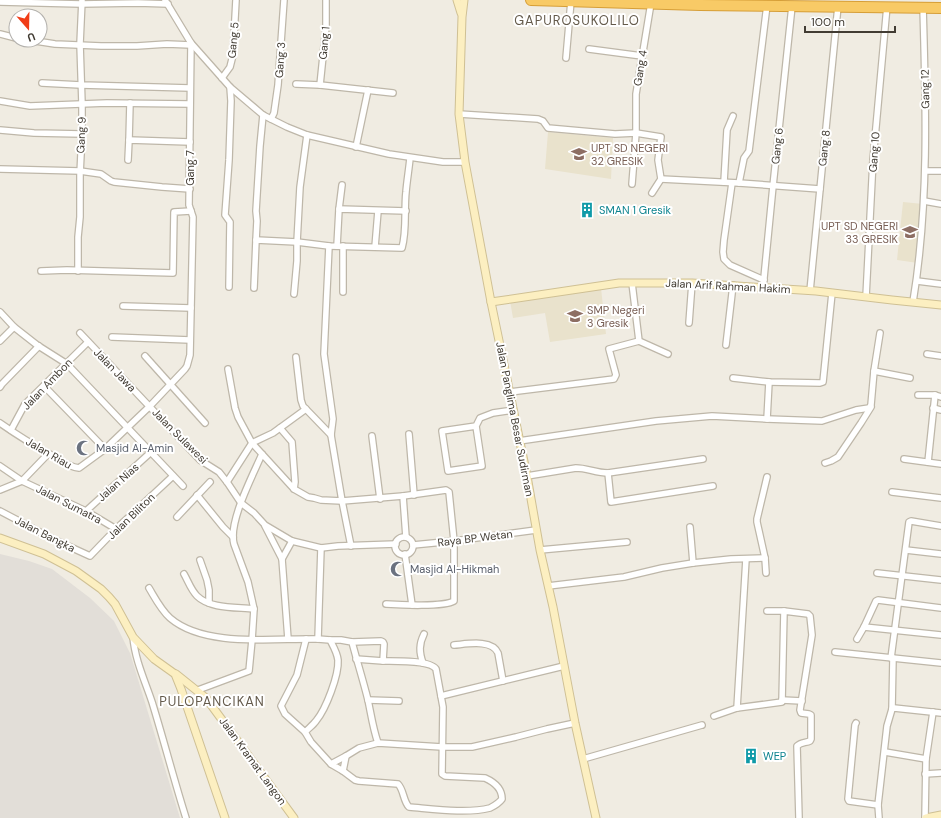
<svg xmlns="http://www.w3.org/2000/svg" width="941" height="818" font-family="'DM Sans',sans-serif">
  <rect width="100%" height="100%" fill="#f0ece2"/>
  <path fill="#e2ded8" d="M0,554L29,561L52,569L90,598L114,621L130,653L180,818H0Z"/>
  <g fill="#e9e2cc">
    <path d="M548,132L613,138L611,179L545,169Z"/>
    <path d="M903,202L923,204L918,263L897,260Z"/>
    <path d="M601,288L606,334L550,342L545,313L513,318L510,301Z"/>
  </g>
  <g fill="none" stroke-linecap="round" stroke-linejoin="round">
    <defs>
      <g id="street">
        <path d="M0,2L81,4L138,3L168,4"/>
        <path d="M0,34L16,38"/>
        <path d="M29,40L55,44L101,46H137L167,44L191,45"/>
        <path d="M191,43L230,87L263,115L287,127L307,135L389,154L443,162H465"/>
        <path d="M589,49L642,56"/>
        <path d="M566,58L571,1"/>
        <path d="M222,78L230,67L233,55L236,0"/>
        <path d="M42,83L81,85L190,88"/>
        <path d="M296,84L320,85L393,93"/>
        <path d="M320,85L326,27V0"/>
        <path d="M0,101L30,106L107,103L190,104"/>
        <path d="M459,114L538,119L543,121L548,128L615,134L636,133L661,137L658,160L661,179L652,193"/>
        <path d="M271,119L274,113L278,85L284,0"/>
        <path d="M0,130L34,133L82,134"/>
        <path d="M129,140L130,103"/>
        <path d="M356,147L368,90"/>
        <path d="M128,160L129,140L190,142"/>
        <path d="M0,169L80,171L101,174L111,181L114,182L162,187L190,189"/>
        <path d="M925,171H941"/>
        <path d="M661,179L739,183L820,189"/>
        <path d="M724,182L727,130L733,116"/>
        <path d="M732,183L724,240L723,252L724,259L730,265L764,280"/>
        <path d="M739,183L744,158L749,151L767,5"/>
        <path d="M632,184L636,133V94L651,3"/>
        <path d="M924,201L941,204"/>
        <path d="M339,209L342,185"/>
        <path d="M256,240L257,221L256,211L260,146L263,115"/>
        <path d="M337,246L339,209L406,211"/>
        <path d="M343,246V292"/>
        <path d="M375,247L378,211"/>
        <path d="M41,271L67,270L173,273L174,212L191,211"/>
        <path d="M78,271V237L80,217V174L82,134V104L80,44L82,0"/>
        <path d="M917,281L941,284"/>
        <path d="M632,283L639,341L668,354"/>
        <path d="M229,287L230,222L225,215L229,160L231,101L230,87"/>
        <path d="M254,288L256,240L297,242L329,246L402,248C407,230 404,210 406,192C407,180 409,169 410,158"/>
        <path d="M763,288L773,186L792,6"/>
        <path d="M810,291L838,6"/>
        <path d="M294,294L297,261V242L300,187L307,135"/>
        <path d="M866,297L873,160L887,6"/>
        <path d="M913,302C929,205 926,106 923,7"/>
        <path d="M123,306L191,308"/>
        <path d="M0,312L14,327L37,345L67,364L183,486"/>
        <path d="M689,323L692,283"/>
        <path d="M80,333L200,460L219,472L227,482L241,503L254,513L265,525L292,541L321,548L338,546L396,544"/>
        <path d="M112,337L190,340"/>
        <path d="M0,341L14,327"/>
        <path d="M726,345L733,285"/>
        <path d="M927,354L941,356"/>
        <path d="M145,356L205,423"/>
        <path d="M296,357L301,400L303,406L331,435"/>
        <path d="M228,369L235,408L238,417L252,443L294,489L308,497L314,498L321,500L342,501L331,435L333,419L324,354L329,246"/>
        <path d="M874,371L910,378"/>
        <path d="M733,378L769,382L820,383L823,382L832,293"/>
        <path d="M44,386L105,449"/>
        <path d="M0,387L2,384L39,346"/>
        <path d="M510,392L614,379L616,375L609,349L639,341"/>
        <path d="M918,395H935L941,397"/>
        <path d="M933,408L941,410"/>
        <path d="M767,419L769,382"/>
        <path d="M0,423C17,435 35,446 53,456C61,461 69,467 79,468L105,449L150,406L185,369L187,366L190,355L193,217L189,205L191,43L165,0"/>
        <path d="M476,426L442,431L448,471L482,466L476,426L480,418L493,413L513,410"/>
        <path d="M280,428L292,442L295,482L294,489"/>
        <path d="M11,430L25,404L88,342"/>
        <path d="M409,434L414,495"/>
        <path d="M372,436L380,499"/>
        <path d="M519,441L656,421L712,416L767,419L822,421L856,410L869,408L871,405L874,371L880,333"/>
        <path d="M904,459L941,464"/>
        <path d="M928,462L935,395"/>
        <path d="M825,463L831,461L838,457L861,423L871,407"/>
        <path d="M0,466L22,481L86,511L116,529"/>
        <path d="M608,473L611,502L713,486"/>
        <path d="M527,476L576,468C587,468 596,473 608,473L703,459"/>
        <path d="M227,482L252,443L273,433L306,409"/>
        <path d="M0,490L22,481L48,454"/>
        <path d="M892,492L941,498"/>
        <path d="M197,495L223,527L233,537"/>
        <path d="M0,511L55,540L90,556L116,529L173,476"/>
        <path d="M86,511L150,453"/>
        <path d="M177,517L210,482"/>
        <path d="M265,526L282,559"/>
        <path d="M690,527L693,563"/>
        <circle cx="404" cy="546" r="9"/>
        <path d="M413,545L454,541L536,530"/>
        <path d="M351,546L342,501L403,496L406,537"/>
        <path d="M540,550L627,542"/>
        <path d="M906,550L941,554"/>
        <path d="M405,554L412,605"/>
        <path d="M200,560L207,580L209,590V603"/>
        <path d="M766,573L765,558L757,522V519L767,477"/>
        <path d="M877,573L941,580"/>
        <path d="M184,574C188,581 191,590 197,596C210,609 237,607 254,609"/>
        <path d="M548,586L624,577L662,568L693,563L731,559L765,558"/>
        <path d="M149,588C155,598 161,610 170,618C205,648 274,638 318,639L321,548"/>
        <path d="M386,604C400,605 444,607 454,601V541L449,492L446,490L403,496"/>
        <path d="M767,611H784"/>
        <path d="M864,627L941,635"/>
        <path d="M133,637C135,660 145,681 152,702C164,741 174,780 186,818"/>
        <path d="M288,639L282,559L292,541"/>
        <path d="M306,639L297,675L282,704L281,706L285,714L305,732L311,742L331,764"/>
        <path d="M857,639L864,627L876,601L878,600L941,608"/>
        <path d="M330,640H341L352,642C357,661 363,680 368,700C371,714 373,729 378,743"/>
        <path d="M352,642L381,641L383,642L384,644L383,661L356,659"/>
        <path d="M454,645C467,644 492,639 498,653L503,681"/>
        <path d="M835,652L941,663"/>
        <path d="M891,658L909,522L911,521L941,526"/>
        <path d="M423,663C419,652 419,644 424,634"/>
        <path d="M198,690L249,671L252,640L254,609L248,582L234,544C228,522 253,475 262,454"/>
        <path d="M441,696L564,666"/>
        <path d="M368,700L399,701"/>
        <path d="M782,700L802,701"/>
        <path d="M737,708L746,559"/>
        <path d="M892,709L894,708L941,713"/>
        <path d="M714,716L737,708L782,702L784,611L808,614L810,616L812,635L800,710L801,713L809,714L811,715V739L810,741C806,743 801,742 797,746L799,818"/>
        <path d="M856,723L855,725L848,799L849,801L878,805"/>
        <path d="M305,732C309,728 313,725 316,721C326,709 339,675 338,660C337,652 333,646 330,640L318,639"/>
        <path d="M885,752L926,759"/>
        <path d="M346,756L331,764L343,771L355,780L359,781L398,784C404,790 403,801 409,807C433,809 467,814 490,808C494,806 499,803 502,799C502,789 494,782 485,778L445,776L442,774L443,707L436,669C430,660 395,661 383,661"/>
        <path d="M583,759L702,725"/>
        <path d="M343,771L346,756L359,748L378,743L442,747H472L516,737L547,729L575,723"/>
        <path d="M925,774L941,773"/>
        <path d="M879,818L878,805L887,726L892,709L893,658"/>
        <path d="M925,818L926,759L933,712"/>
      </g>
      <g id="secondary">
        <path d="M457,0L461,13"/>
        <path d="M464,0L462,17L459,114L465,162L491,302L527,476L540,550L553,607L575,723L596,818"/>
        <path d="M491,302L619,283H692L816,291L892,300L941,305"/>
        <path d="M0,538L44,554L76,571L101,589L109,597L115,604L133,637L154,659L175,674L181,689L225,818"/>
        <path d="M176,674L206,698L294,818"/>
        <path d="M926,818L941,815"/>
      </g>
      <path id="highway" d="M531,0L700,5L941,8"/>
    </defs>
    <use href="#street" stroke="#beb7a9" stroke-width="8"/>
    <use href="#secondary" stroke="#cfc094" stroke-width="9"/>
    <use href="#highway" stroke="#d69e37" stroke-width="12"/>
    <use href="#street" stroke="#fff" stroke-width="5.5"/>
    <use href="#secondary" stroke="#fcefc1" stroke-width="7"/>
    <use href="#highway" stroke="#f8ca66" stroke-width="10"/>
  </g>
  <defs>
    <symbol id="school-bare" viewBox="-9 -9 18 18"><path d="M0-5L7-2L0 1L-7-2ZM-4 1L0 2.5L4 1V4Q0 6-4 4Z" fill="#8d6e63" stroke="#fff" stroke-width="2.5" paint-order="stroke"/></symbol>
    <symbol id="building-bare" viewBox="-9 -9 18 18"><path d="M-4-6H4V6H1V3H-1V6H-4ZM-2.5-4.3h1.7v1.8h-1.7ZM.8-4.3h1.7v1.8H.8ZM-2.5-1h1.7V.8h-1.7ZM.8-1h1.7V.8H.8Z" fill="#0f9aa8" stroke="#fff" stroke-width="2.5" paint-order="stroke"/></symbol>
    <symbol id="mosque-bare" viewBox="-9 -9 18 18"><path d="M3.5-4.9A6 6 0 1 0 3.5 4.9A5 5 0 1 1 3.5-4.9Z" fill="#6b7280" stroke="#fff" stroke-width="2.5" paint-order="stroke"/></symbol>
  </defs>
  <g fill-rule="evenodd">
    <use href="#school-bare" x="568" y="143" width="22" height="22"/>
    <use href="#building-bare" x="576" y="199" width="22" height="22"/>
    <use href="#school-bare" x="899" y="221" width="22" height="22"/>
    <use href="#school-bare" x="564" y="305" width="22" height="22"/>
    <use href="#mosque-bare" x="73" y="437" width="22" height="22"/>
    <use href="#mosque-bare" x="387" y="558" width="22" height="22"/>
    <use href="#building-bare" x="740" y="745" width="22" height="22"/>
  </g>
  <g text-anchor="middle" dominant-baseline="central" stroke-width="4" stroke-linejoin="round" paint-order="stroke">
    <g font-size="11" fill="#423c33" stroke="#fff">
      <text transform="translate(233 40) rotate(-85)">Gang 5</text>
      <text transform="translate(324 43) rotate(-85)">Gang 1</text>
      <text transform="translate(280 60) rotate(-86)">Gang 3</text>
      <text transform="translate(640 68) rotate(-81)">Gang 4</text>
      <text transform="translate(925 89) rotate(-91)">Gang 12</text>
      <text transform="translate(81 135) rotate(-88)">Gang 9</text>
      <text transform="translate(777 146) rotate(-84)">Gang 6</text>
      <text transform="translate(824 148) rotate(-84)">Gang 8</text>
      <text transform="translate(874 152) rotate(-86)">Gang 10</text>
      <text transform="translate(190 168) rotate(-90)">Gang 7</text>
      <text transform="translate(728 286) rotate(3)">Jalan Arif Rahman Hakim</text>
      <text transform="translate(115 370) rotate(46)">Jalan Jawa</text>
      <text transform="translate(47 384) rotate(-46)">Jalan Ambon</text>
      <text transform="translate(515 419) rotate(79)">Jalan Panglima Besar Sudirman</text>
      <text transform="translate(180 436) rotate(45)">Jalan Sulawesi</text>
      <text transform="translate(49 453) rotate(30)">Jalan Riau</text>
      <text transform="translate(118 482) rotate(-42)">Jalan Nias</text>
      <text transform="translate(69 504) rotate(27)">Jalan Sumatra</text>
      <text transform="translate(131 516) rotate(-44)">Jalan Biliton</text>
      <text transform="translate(45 534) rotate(27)">Jalan Bangka</text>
      <text transform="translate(475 538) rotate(-7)">Raya BP Wetan</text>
      <text transform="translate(253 761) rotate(54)">Jalan Kramat Langon</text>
    </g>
    <g font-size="11" fill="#785e54" stroke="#fff" text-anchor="start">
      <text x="591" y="148">UPT SD NEGERI<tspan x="591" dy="13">32 GRESIK</tspan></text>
      <text x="898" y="226" text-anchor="end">UPT SD NEGERI<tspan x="898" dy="13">33 GRESIK</tspan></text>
      <text x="587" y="310">SMP Negeri<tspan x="587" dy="13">3 Gresik</tspan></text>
    </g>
    <g font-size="11" fill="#0d838f" stroke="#fff" text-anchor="start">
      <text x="599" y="210">SMAN 1 Gresik</text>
      <text x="763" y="756">WEP</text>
    </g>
    <g font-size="11" fill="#5b616d" stroke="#fff" text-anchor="start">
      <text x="96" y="448">Masjid Al-Amin</text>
      <text x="410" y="569">Masjid Al-Hikmah</text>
    </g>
    <g font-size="13" letter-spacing="1" fill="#645a4b" stroke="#fff">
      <text x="577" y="20">GAPUROSUKOLILO</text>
      <text x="212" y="701">PULOPANCIKAN</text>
    </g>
  </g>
  <g transform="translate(28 28) rotate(160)"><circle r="19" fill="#ffffff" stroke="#b3b1ad"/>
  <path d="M0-3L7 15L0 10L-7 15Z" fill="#f13d18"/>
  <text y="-6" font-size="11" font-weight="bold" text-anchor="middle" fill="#423c33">U</text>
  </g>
  <path d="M805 26v6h90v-6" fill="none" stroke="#423c33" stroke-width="2"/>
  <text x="811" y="26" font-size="12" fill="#423c33" stroke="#ffffff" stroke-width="3" paint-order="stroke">100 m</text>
</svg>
